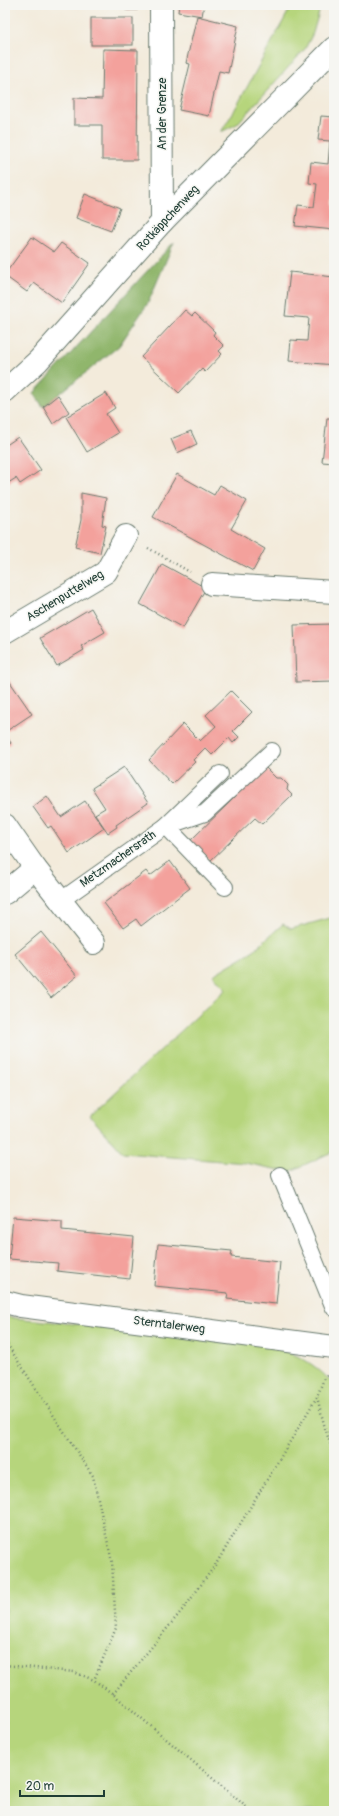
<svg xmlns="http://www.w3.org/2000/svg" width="339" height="1816" font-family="Pangolin,sans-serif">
  <rect width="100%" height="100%" fill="#f6f6f2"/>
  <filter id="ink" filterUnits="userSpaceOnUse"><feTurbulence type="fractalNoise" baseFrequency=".025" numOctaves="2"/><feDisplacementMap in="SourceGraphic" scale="8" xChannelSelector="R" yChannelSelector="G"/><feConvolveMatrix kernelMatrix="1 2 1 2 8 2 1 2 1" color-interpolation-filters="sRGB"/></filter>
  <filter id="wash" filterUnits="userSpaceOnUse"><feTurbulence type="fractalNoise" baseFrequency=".012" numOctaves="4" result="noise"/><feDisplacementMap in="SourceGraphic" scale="16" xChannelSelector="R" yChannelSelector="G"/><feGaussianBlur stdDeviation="0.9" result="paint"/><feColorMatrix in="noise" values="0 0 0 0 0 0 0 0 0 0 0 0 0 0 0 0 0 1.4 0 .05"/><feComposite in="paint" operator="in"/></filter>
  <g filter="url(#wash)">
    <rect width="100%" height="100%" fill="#f3ebdb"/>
    <g fill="#b6d57c" stroke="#6a8958">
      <path d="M292,5H321L313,33L305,49L237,124L221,132L234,111Z"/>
      <path d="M334,917V1151L289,1172L246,1163L123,1153L90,1116L226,989L213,975L254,950L283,924L291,929Z"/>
      <path d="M5,1317L255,1342C288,1350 312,1359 334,1385V1811H5Z"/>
    </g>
    <path fill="#90b66c" stroke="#587a50" d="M174,242L148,303L119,346L43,407L34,393Z"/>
    <g id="blocks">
      <g fill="#f3a19c">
        <rect x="126" y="5" width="11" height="5"/>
        <path d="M179,5H204L202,16L178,12Z"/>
        <path d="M197,16L238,26L228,73L219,71L209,116L179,110L190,64L186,63Z"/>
        <rect x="91" y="18" width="42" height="27"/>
        <path d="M103,49L138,50L137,160H102V125H74V98L102,99Z"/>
        <path d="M321,116L334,117V230L295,226L298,205L314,207L317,184L309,183L311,162L328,164L330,141L318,140Z"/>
        <path d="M85,194L120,208L111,231L76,218Z"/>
        <path d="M32,237L54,252L61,243L90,263L62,303L34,283L27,292L5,276V274Z"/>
        <path d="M290,272L334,277V365L289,361L291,340L307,341L309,318L285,316Z"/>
        <path d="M185,310L192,316L195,313L215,332L213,335L224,346L219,351L222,354L205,372L202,369L179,393L141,357Z"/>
        <path d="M106,393L115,408L106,414L118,433L87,452L66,417Z"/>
        <path d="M58,395L69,412L53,424L43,407Z"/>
        <path d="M327,418H334V463L322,462Z"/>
        <path d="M191,431L197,444L177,453L171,439Z"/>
        <path d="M18,437L41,470L20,484L16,478L5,485V446Z"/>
        <path d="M177,474L214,495L220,485L247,501L231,529L265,549L253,571L153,517Z"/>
        <path d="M81,493L106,498L102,525L106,526L100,553L75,547L81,520Z"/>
        <path d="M162,564L206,588L183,628L140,604Z"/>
        <path d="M91,608L105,632L81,646L84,650L57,666L40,638Z"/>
        <path d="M332,624L334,681L296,682L294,625Z"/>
        <path d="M8,679L32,714L5,732V681Z"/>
        <path d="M231,691L252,712L233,731L239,737L233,743L229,738L212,755L205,748L193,760L195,762L172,784L149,760L183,724L200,741L216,726L206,715Z"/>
        <path d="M5,734L11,743L5,747Z"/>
        <path d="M124,767L148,803L116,825L117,827L108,833L95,814L105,808L92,788Z"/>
        <path d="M265,767L276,778H281L288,785L287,790L292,795L262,824L255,818L210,861L190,841L235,797L236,791L246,781L251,782Z"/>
        <path d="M47,796L61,817L85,801L104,828L69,853L51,826L48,828L33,807Z"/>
        <path d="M170,861L190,888L141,926L136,919L123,928L104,903L146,871L150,876Z"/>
        <path d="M41,932L77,976L51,998L15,954Z"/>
        <path d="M13,1217L62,1221V1230L134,1237L130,1279L57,1271L58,1263L9,1259Z"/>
        <path d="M158,1244L232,1251L231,1257L280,1262L276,1304L227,1299L228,1293L154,1286Z"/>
      </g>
    </g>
  </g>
  <g filter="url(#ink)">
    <use href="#blocks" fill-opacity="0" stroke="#697a6e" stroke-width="1"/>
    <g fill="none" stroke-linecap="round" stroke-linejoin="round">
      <defs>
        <g id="service">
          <path d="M170,825L205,813L272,751"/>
          <path d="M166,826L225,887"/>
          <path d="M60,901L166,826L220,774"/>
          <path d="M280,1175L334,1308"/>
        </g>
        <g id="minor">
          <path d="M161,5L162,222"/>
          <path d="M5,391L38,361L162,222L334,48"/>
          <path d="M212,584L334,592"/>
          <path d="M5,632L106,572L126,536"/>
          <path d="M5,825L35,868L94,943"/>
          <path d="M5,893L35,868"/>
          <path d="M5,1302L21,1306L334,1347"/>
        </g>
      </defs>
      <use href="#service" stroke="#697a6e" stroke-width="18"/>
      <use href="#minor" stroke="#697a6e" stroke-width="24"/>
      <g stroke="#697a6e" stroke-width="2.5" stroke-dasharray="1 3" stroke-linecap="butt">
        <path d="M148,548L190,572"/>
        <path d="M5,1341L93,1476L112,1562L116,1628L94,1680"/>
        <path d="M317,1397L325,1428L334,1455"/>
        <path d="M5,1665L74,1672L94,1680L113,1694L251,1811"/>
        <path d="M113,1694L188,1603L216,1564L317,1397L324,1378L331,1373"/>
      </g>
      <use href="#service" stroke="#fff" stroke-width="16"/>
      <use href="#minor" stroke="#fff" stroke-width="22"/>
    </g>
  </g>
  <g text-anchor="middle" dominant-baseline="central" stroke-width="3" stroke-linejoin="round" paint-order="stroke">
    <g font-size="12" fill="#1f3d34" stroke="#f6f6f2">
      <text transform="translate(162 114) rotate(-90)">An der Grenze</text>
      <text transform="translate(168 218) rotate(-47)">Rotkäppchenweg</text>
      <text transform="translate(65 596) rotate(-31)">Aschenputtelweg</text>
      <text transform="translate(118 859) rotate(-35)">Metzmachersrath</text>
      <text transform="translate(169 1325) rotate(7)">Sterntalerweg</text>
    </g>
  </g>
  <rect width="339" height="1816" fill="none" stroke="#f6f6f2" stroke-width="20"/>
  <path d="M20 1790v6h84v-6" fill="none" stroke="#1f3d34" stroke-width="2"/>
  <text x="26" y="1790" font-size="12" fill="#1f3d34" stroke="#f6f6f2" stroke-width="3" paint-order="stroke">20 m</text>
</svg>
